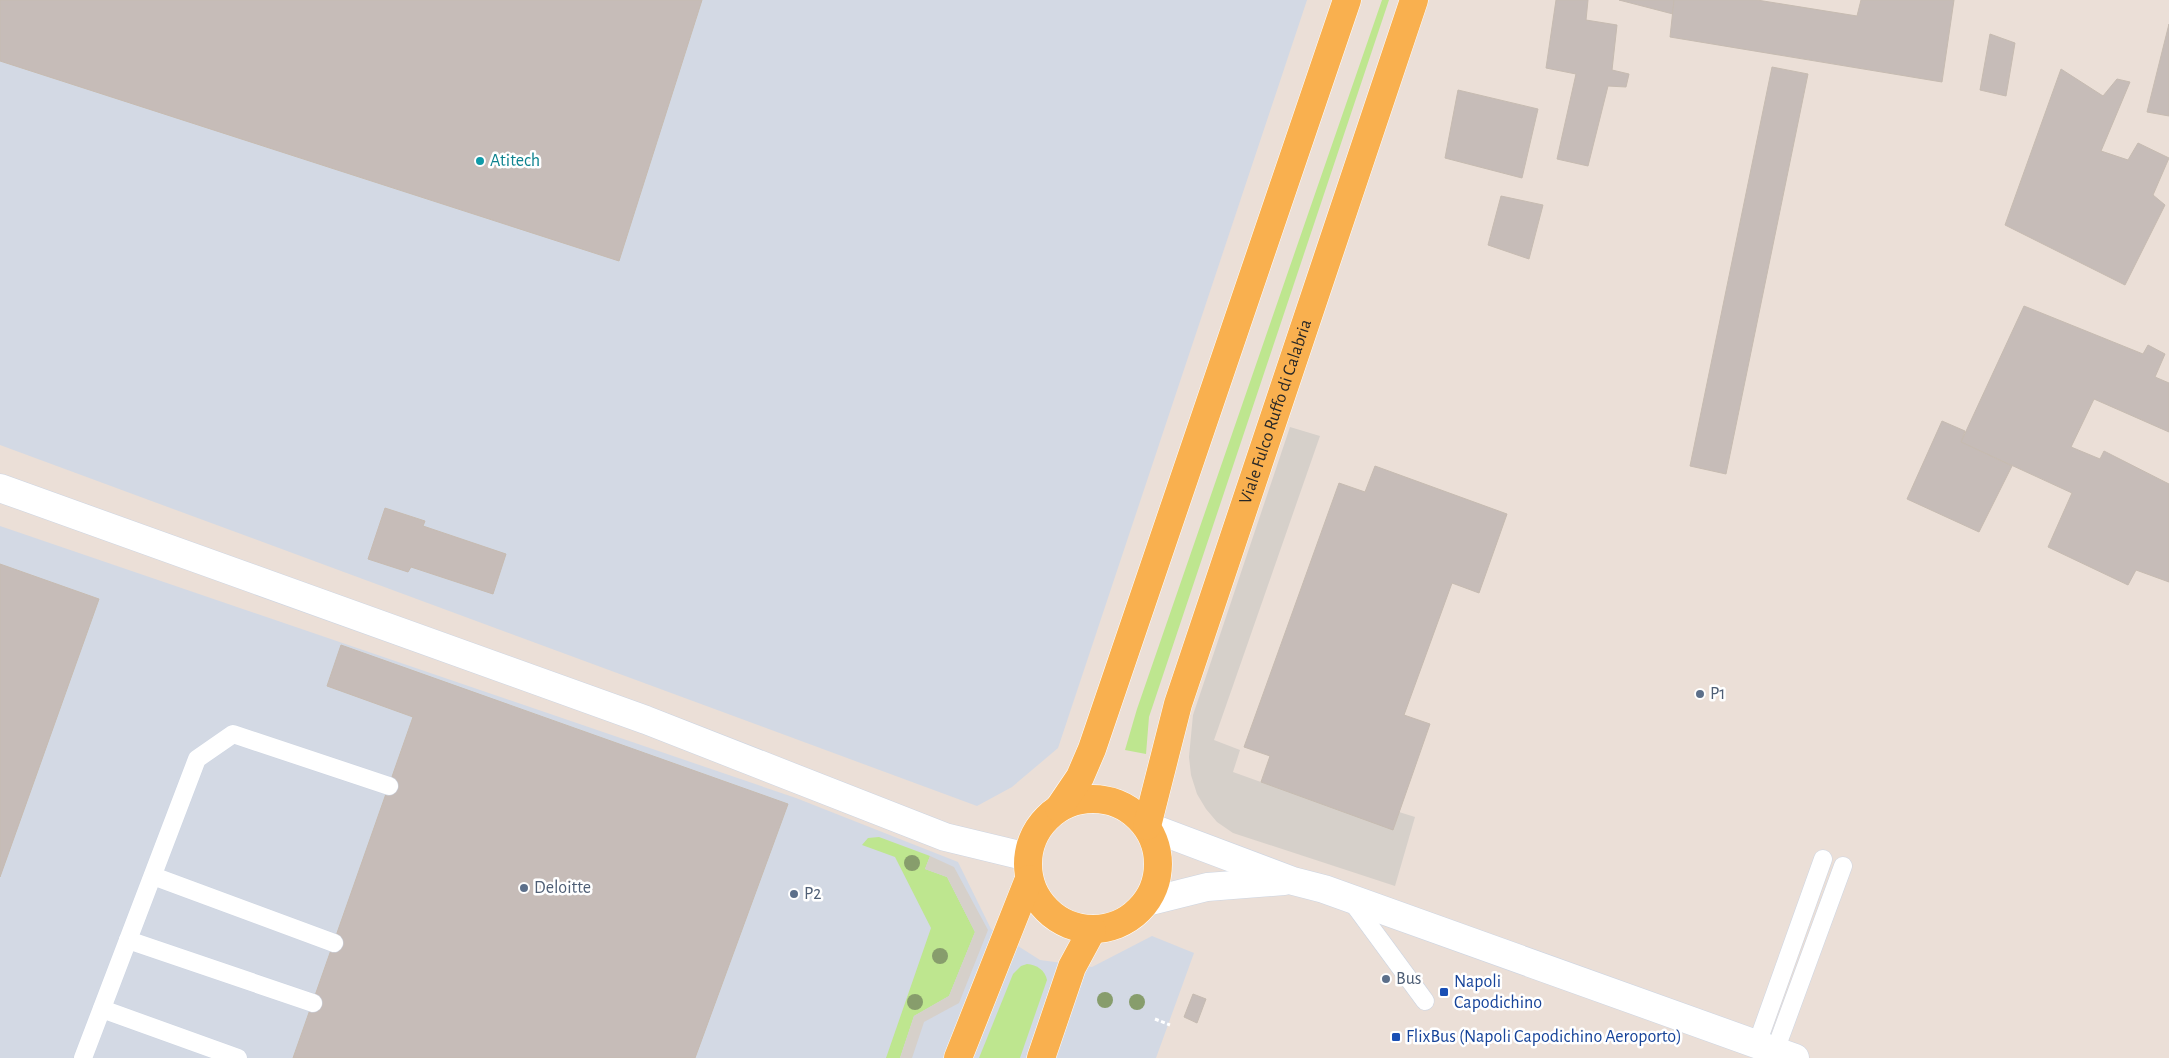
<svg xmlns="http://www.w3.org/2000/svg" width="2169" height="1058" font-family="'Alegreya Sans',sans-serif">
  <rect width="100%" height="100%" fill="#ebdfd7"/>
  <g fill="#d3d9e4">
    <path d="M0,0H1307L1058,748L1012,787L977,806L0,445Z"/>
    <path d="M0,526L796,798L958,862L991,929L1040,960L1092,967L1152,936L1194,953L1156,1058H0Z"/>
  </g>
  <g fill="#bee68f">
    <path d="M1382,0H1389L1149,717L1146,754L1125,750L1137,709Z"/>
    <path d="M879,837L930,856L925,869L947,877L975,932L949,996L914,1016L900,1058H886L931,928L895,857L862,845L868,838Z"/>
    <path d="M1027,964C1037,965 1045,970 1047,980L1020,1058H979L1013,974L1021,966Z"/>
  </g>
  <g fill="#d6d0ca">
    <path d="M1290,427L1320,436L1214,740L1240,750L1233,772L1392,829L1399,812L1415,817L1395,886L1233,833L1217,822L1206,809L1197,794L1191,775L1189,757L1193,715Z"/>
    <path d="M930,856L954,867L988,930L959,1003L924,1022L912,1058H900L914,1016L949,996L975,932L947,877L925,869Z"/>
  </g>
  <g fill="#c6bcb8" stroke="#c6bbb1">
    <path d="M0,0H702L619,261L0,61Z"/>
    <path d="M1556,0H1588L1586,20L1617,25L1612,70L1629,74L1626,87L1608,86L1588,166L1557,159L1576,74L1546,68Z"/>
    <path d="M1619,0H1674L1673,14Z"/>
    <path d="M1674,0H1757L1857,16L1861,0H1954L1942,82L1670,37Z"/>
    <path d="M2169,24V116L2147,112Z"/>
    <path d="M1990,34L2015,43L2006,96L1980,90Z"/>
    <path d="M1772,67L1808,74L1726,474L1690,466Z"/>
    <path d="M2061,69L2103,96L2117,79L2130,82L2101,151L2128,160L2138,143L2169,158L2153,195L2165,205L2125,285L2005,225Z"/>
    <path d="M1458,90L1538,109L1522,178L1445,158Z"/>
    <path d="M1501,196L1543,205L1529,259L1488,245Z"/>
    <path d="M2024,306L2143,354L2148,345L2165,354L2155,377L2169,383V432L2094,399L2071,447L2100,459L2104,451L2169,484V582L2136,570L2128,585L2048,547L2072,493L1961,442Z"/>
    <path d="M1942,421L1965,431L1961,442L2012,466L1979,532L1907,499Z"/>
    <path d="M1375,466L1507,514L1479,593L1452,583L1404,715L1430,724L1393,830L1261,782L1270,756L1244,747L1339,483L1365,492Z"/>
    <path d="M385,508L425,521L423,526L506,554L493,594L411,567L408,572L368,559Z"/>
    <path d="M0,564L99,599L0,877Z"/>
    <path d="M341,645L788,804L695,1058H293L413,717L327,686Z"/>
    <path d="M1193,994L1206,999L1197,1023L1184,1017Z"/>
  </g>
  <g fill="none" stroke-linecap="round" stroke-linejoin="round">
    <defs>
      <g id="lane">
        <path d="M153,876L334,943"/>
        <path d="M1350,899L1425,1001"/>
        <path d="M128,940L313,1003"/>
        <path d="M102,1009L238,1058"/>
        <path d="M1757,1044L1823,859"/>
        <path d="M1775,1051L1843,866"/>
        <path d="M83,1058L197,759L233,734L389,786"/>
      </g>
      <g id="street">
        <path d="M0,488L646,720L945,837L1028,857"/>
        <path d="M1147,826L1293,881L1324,889L1795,1058"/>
        <path d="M1147,902L1207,887L1284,881"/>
      </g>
      <g id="primary">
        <circle cx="1093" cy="864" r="65"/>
        <path d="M1059,808L1080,777L1092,749L1347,0"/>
        <path id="s1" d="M1147,826L1178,704L1414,0"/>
        <path d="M958,1058L1029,879"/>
        <path d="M1041,1058L1072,967L1092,930"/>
      </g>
    </defs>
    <use href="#lane" stroke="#cdd5e2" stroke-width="19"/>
    <use href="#street" stroke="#cdd5e2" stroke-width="29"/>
    <use href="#primary" stroke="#fff" stroke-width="29"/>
    <path stroke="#fff" stroke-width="3" stroke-dasharray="4 2.5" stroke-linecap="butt" d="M1155,1019L1170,1025"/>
    <use href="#lane" stroke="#fff" stroke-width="18"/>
    <use href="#street" stroke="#fff" stroke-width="28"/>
    <use href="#primary" stroke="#f9b04f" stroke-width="28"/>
  </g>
  <g fill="#879d6c">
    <circle cx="912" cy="863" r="8"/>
    <circle cx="940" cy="956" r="8"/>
    <circle cx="1105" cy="1000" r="8"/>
    <circle cx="915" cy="1002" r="8"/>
    <circle cx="1137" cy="1002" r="8"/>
  </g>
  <circle fill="#0f9aa8" stroke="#fff" stroke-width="2" cx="480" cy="161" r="5"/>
  <g fill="#5c6f8a" stroke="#fff" stroke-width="2">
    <circle cx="1700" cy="694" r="5"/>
    <circle cx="524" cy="888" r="5"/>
    <circle cx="794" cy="894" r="5"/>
    <circle cx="1386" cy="979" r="5"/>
  </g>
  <g fill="#1a4fb4" stroke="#fff" stroke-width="2">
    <rect x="1439" y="987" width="10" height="10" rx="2.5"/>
    <rect x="1391" y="1032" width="10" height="10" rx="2.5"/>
  </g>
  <g text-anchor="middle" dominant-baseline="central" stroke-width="5" stroke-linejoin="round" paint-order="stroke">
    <g font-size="18" fill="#0d838f" stroke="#fff" text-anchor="start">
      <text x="490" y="161">Atitech</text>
    </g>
    <g font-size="18" fill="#272727" stroke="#fff">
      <text stroke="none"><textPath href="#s1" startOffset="434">Viale Fulco Ruffo di Calabria</textPath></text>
    </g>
    <g font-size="18" fill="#4e5e75" stroke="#fff" text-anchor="start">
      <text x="1710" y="694">P1</text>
      <text x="534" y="888">Deloitte</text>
      <text x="804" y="894">P2</text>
      <text x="1396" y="979">Bus</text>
    </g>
    <g font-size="18" fill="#164399" stroke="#fff" text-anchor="start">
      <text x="1454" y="982">Napoli<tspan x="1454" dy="21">Capodichino</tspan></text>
      <text x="1406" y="1037">FlixBus (Napoli Capodichino Aeroporto)</text>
    </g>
  </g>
</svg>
